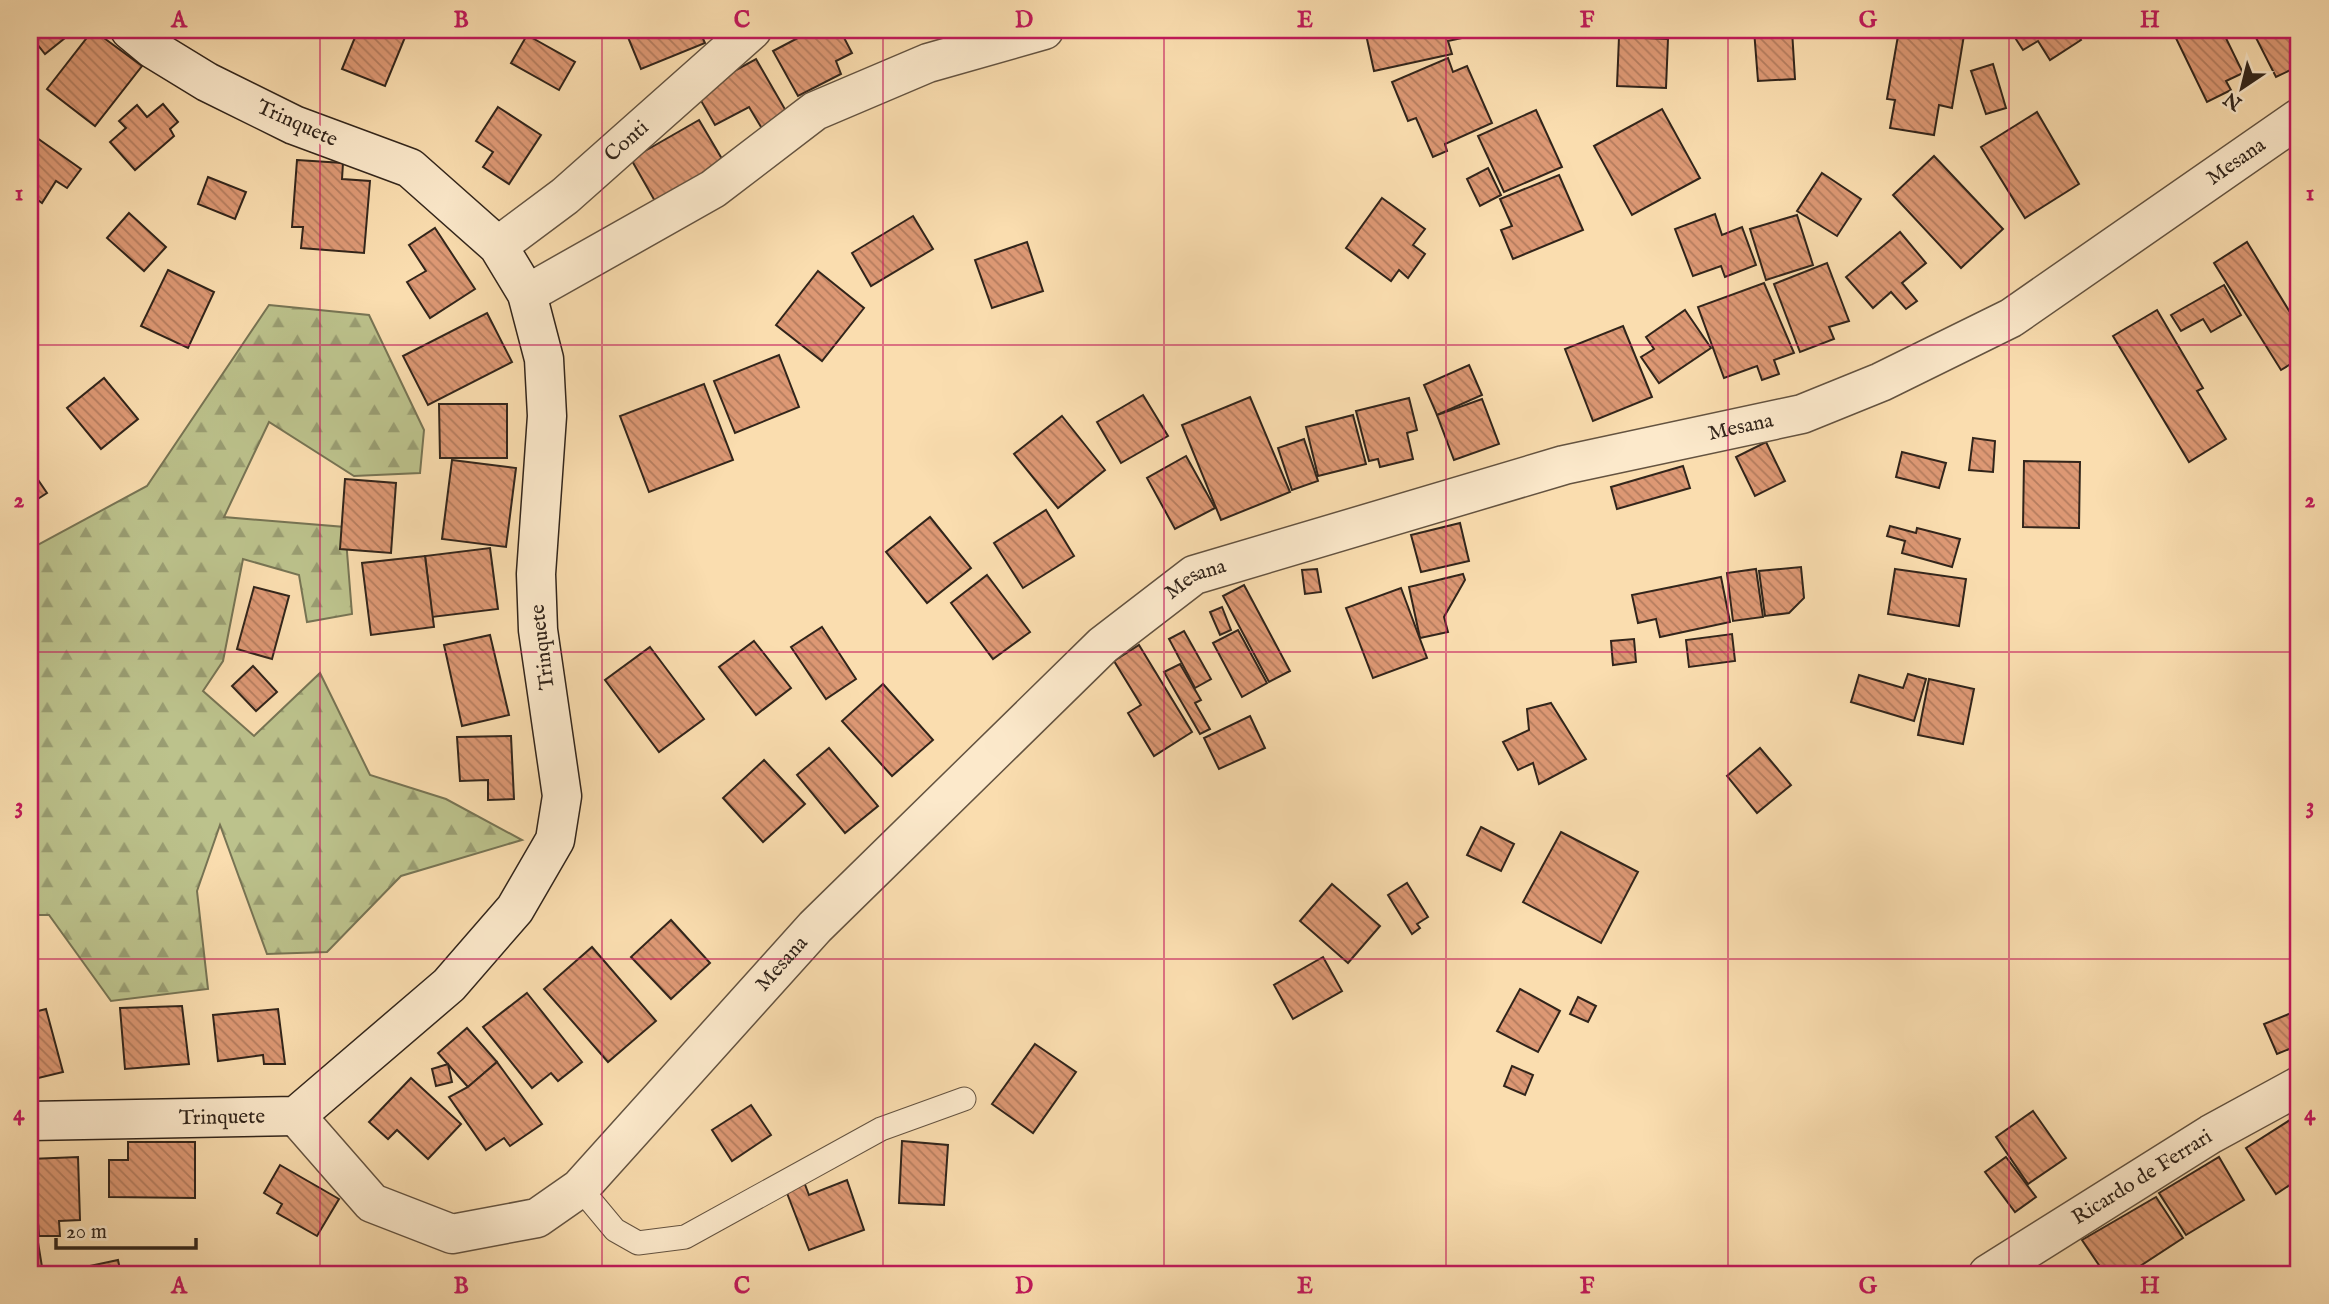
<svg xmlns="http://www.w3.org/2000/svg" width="2329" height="1304" font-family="'IM FELL English',serif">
  <defs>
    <pattern id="forest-firs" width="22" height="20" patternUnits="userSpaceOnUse" patternTransform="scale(1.75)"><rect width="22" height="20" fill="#bcc28c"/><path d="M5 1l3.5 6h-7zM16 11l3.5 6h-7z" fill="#999d72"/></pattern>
    <pattern id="building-back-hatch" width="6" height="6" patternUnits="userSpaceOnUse" patternTransform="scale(1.75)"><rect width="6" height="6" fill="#dd9874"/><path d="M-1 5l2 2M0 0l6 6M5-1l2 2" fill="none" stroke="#b47c5e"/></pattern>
  </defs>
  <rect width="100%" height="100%" fill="#faddaf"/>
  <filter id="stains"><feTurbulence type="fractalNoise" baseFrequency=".00286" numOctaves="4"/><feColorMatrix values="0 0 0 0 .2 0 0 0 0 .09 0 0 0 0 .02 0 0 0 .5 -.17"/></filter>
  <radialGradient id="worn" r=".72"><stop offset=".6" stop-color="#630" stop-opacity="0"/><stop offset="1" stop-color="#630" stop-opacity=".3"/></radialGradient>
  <path fill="url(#forest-firs)" stroke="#777454" stroke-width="2" d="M269,305L369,315L424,430L420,473L354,476L269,422L224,517L345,527L352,614L307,622L299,575L243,559L223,661L203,691L254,736L320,673L370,775L446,799L522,840L401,876L327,952L267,954L220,825L197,891L208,989L111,1001L49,915H30V549L147,486Z"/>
  <g fill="url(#building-back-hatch)" stroke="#32251b" stroke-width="2">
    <path d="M30,30H75L45,54L33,39L30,42Z"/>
    <path d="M93,30L142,66L95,126L47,89Z"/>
    <path d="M358,30H408L385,86L342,69Z"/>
    <path d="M625,30H699L705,43L641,69Z"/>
    <path d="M813,30H840L852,53L836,61L841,74L798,96L773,51Z"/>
    <path d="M1365,30H1460L1462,38L1448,41L1452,54L1374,71Z"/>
    <path d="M1754,30H1792L1795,79L1758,81Z"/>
    <path d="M1899,30H1934L1964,35L1952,108L1939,105L1934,135L1890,128L1895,100L1887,99Z"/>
    <path d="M2010,30H2075L2081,40L2050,60L2038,41L2023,50Z"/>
    <path d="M2172,30H2222L2243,73L2226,81L2231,90L2207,102Z"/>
    <path d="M2252,30H2299V66L2276,77Z"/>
    <path d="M527,35L575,62L559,90L511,63Z"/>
    <path d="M1619,37L1668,39L1666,88L1617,86Z"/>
    <path d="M1448,58L1453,72L1467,66L1492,123L1445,144L1447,151L1433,157L1416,118L1408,121L1392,82Z"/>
    <path d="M756,59L790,118L764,132L749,107L715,125L696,92Z"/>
    <path d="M1993,64L2006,108L1986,114L1971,71Z"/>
    <path d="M163,104L178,122L170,129L174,136L135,170L110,142L126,128L119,121L137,105L147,117Z"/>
    <path d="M498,107L541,135L509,184L483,167L493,152L476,141Z"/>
    <path d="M1662,109L1700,178L1632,215L1594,146Z"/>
    <path d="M1536,110L1562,167L1504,192L1478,136Z"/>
    <path d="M2037,112L2079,184L2025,218L1981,147Z"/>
    <path d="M699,120L725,164L656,203L631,159Z"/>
    <path d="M30,133L81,169L67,188L56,181L42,203L30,194Z"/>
    <path d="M1934,156L2003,229L1961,268L1893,195Z"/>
    <path d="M297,160L343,163L342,179L370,181L364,253L301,248L303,227H292Z"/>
    <path d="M1488,168L1501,195L1480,206L1467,179Z"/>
    <path d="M1822,173L1861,199L1837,236L1797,211Z"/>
    <path d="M1559,175L1583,230L1513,259L1501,230L1512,226L1500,199Z"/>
    <path d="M208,177L246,192L235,219L198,204Z"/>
    <path d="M1382,198L1425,229L1413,245L1425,254L1408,278L1399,270L1391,281L1346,248Z"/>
    <path d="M129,213L166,247L144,271L107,238Z"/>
    <path d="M1715,214L1722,235L1742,227L1756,265L1725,277L1721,266L1693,276L1675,229Z"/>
    <path d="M1797,215L1813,265L1766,280L1750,229Z"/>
    <path d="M913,216L933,249L871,286L852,253Z"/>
    <path d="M435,228L475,289L430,318L407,282L426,271L409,245Z"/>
    <path d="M1900,232L1926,263L1902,283L1917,301L1906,309L1891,292L1873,308L1846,277Z"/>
    <path d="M1027,242L1043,291L992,308L975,260Z"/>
    <path d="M2247,242L2299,327V359L2281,370L2214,263Z"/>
    <path d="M1827,263L1849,321L1829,327L1834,339L1800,352L1774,284Z"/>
    <path d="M168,270L214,292L188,348L141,326Z"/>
    <path d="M818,271L864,308L822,361L776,325Z"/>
    <path d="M1764,283L1794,353L1774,360L1779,374L1762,380L1757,366L1724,378L1698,307Z"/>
    <path d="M2224,285L2241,315L2211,332L2203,319L2181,331L2171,315Z"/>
    <path d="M1685,310L1711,348L1659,383L1641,357L1654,349L1646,337Z"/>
    <path d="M2157,310L2203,388L2197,391L2226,439L2189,462L2113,336Z"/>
    <path d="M487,313L512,362L428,405L403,356Z"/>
    <path d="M1623,326L1652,397L1593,421L1565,349Z"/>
    <path d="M779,355L799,407L735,433L714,381Z"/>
    <path d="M1469,365L1482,395L1437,415L1424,385Z"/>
    <path d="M104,378L138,419L101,449L67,408Z"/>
    <path d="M704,384L733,460L649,492L620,416Z"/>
    <path d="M1143,395L1168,436L1121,463L1097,422Z"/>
    <path d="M1250,397L1290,492L1221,520L1182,425Z"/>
    <path d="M1409,398L1417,430L1407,433L1413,459L1380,467L1378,459L1369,461L1356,411Z"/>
    <path d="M1482,399L1499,444L1454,460L1437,415Z"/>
    <path d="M439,404H507V458H440Z"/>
    <path d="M1353,415L1366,464L1318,476L1306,427Z"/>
    <path d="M1062,416L1105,470L1058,508L1014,454Z"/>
    <path d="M1973,438L1995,441L1993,472L1969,470Z"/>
    <path d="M1304,439L1318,481L1292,490L1278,448Z"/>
    <path d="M1766,442L1785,481L1755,496L1736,457Z"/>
    <path d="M1902,452L1946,463L1939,488L1896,477Z"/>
    <path d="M1186,456L1215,508L1175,529L1147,478Z"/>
    <path d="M452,460L516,468L506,547L442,539Z"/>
    <path d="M2024,461L2080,462L2079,528L2023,527Z"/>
    <path d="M1683,466L1690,488L1617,509L1611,487Z"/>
    <path d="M30,468L47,493L30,504Z"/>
    <path d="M345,479L396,483L391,553L340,549Z"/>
    <path d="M1046,510L1074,556L1023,588L994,543Z"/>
    <path d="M930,517L971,568L927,603L886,552Z"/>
    <path d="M1460,523L1469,561L1421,572L1411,535Z"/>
    <path d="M1890,526L1916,533L1917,528L1960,539L1952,567L1902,553L1905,541L1887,536Z"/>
    <path d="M490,548L498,609L432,617L425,556Z"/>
    <path d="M425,556L434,627L371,635L362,563Z"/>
    <path d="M1801,567L1804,598L1789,613L1765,616L1759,571Z"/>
    <path d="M1317,569L1321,592L1305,594L1302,570Z"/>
    <path d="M1756,569L1763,617L1733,621L1727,573Z"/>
    <path d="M1895,569L1966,579L1959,626L1888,614Z"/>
    <path d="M1463,574L1465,580L1444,617L1448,632L1420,638L1409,587Z"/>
    <path d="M987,575L1030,632L993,659L951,603Z"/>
    <path d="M1721,577L1730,622L1660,637L1656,619L1638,623L1632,595Z"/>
    <path d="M1244,585L1290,671L1269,682L1223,596Z"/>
    <path d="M254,587L289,596L272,659L237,649Z"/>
    <path d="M1401,588L1427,658L1373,678L1346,608Z"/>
    <path d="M1222,607L1231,630L1220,635L1210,612Z"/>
    <path d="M822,627L856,679L826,699L791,647Z"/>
    <path d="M1238,630L1267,683L1242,697L1213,643Z"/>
    <path d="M1184,631L1211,679L1195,688L1169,639Z"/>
    <path d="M1732,634L1735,661L1689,667L1686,640Z"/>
    <path d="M490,635L509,715L462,726L444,645Z"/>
    <path d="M1634,639L1636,662L1613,665L1611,641Z"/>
    <path d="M754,641L791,688L756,715L719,667Z"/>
    <path d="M1139,645L1192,732L1154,756L1128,713L1141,705L1114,661Z"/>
    <path d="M650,647L704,719L659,752L605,680Z"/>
    <path d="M1180,664L1201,700L1195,703L1210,729L1200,734L1164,672Z"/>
    <path d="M253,666L277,692L256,711L232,686Z"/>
    <path d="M1908,674L1926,679L1914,721L1851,702L1859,675L1903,688Z"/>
    <path d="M1929,679L1974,689L1963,744L1918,735Z"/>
    <path d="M883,684L933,740L892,776L842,721Z"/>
    <path d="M1551,703L1586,759L1539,784L1533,763L1518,770L1503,742L1529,730L1527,709Z"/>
    <path d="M1250,716L1265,748L1219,769L1204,738Z"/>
    <path d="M511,736L514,799L488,800V780L460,781L457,737Z"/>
    <path d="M829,748L878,806L845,833L797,775Z"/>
    <path d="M1760,748L1791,785L1757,813L1727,776Z"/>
    <path d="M764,760L805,804L763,842L723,798Z"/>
    <path d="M1481,827L1514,844L1501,871L1467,855Z"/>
    <path d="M1561,832L1638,872L1601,943L1523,902Z"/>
    <path d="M1407,883L1428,917L1417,924L1420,928L1412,934L1388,895Z"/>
    <path d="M1332,884L1380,926L1348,963L1300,921Z"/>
    <path d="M671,920L710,963L671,999L631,957Z"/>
    <path d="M592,947L656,1021L608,1062L544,989Z"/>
    <path d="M1323,957L1342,991L1293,1019L1274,985Z"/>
    <path d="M1520,989L1560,1011L1538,1052L1497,1031Z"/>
    <path d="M527,993L582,1062L558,1081L551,1073L532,1088L483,1027Z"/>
    <path d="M1578,997L1596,1006L1588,1022L1570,1014Z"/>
    <path d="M182,1006L189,1064L125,1069L120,1008Z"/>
    <path d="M46,1009L63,1072L30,1080V1013Z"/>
    <path d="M278,1009L285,1064H264L263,1055L218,1061L213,1015Z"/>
    <path d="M2299,1010V1045L2277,1054L2264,1024Z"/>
    <path d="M467,1028L497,1062L468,1087L438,1053Z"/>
    <path d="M1035,1044L1076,1072L1033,1133L992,1104Z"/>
    <path d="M497,1062L542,1124L510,1146L504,1138L486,1150L449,1097L468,1087Z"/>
    <path d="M448,1064L452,1082L436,1086L432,1069Z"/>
    <path d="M1512,1066L1533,1075L1525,1095L1504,1086Z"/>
    <path d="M411,1078L461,1124L428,1159L397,1130L388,1139L369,1122Z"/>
    <path d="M751,1105L771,1135L732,1161L712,1130Z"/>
    <path d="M2033,1111L2066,1158L2028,1184L1996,1137Z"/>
    <path d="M2293,1118L2299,1129V1179L2276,1194L2246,1148Z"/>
    <path d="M902,1141L948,1145L944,1205L899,1203Z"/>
    <path d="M128,1142H195V1198L109,1197V1160H128Z"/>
    <path d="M78,1157L80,1220L59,1221L60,1236H39L38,1223H30V1159Z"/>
    <path d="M2006,1157L2036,1197L2015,1212L1985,1172Z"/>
    <path d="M2219,1157L2244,1200L2186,1235L2159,1193Z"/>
    <path d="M280,1165L339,1199L317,1236L277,1213L282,1204L264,1193Z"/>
    <path d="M847,1180L864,1230L809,1250L785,1188L804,1182L809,1195Z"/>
    <path d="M2156,1197L2183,1238L2128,1274H2105L2082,1240Z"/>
    <path d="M30,1228L36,1230L43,1273L30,1274Z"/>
    <path d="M118,1260L121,1274H87L85,1267Z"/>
  </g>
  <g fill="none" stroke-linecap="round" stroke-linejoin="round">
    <defs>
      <path id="lane" d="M580,1188L615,1230L638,1243L685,1237L881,1129L964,1099"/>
      <g id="street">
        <path id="s1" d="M498,246L565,196L752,30"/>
        <path d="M527,294L713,189L815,111L928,63L1044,30"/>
        <path id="s2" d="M296,1116L372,1203L452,1234L537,1218L580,1188L815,927L1103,645L1194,575L1564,465L1802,414L1881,382L2011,318L2299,118"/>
        <path id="s3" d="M1988,1274L2211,1134L2299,1086"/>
      </g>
      <g id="secondary">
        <path id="s4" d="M30,1121L296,1116L449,985L515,909L555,840L562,796L538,630L536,574L547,416L544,359L527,294L498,246L410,168L294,125L207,82L153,49L130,30"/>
      </g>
    </defs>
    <use href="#lane" stroke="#645340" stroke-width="25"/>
    <use href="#street" stroke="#645340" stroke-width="41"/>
    <use href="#secondary" stroke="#32251b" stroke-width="41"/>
    <use href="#lane" stroke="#fce9cb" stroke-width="23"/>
    <use href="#street" stroke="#fce9cb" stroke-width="38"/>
    <use href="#secondary" stroke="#fce9cb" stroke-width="38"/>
  </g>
  <path fill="none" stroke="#c2185b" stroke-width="2" stroke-opacity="0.55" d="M320,30V1274M602,30V1274M883,30V1274M1164,30V1274M1446,30V1274M1728,30V1274M2009,30V1274M30,345H2299M30,652H2299M30,959H2299"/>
  <g text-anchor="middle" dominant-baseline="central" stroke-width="7" stroke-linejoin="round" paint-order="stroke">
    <g font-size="21" fill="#32251b" stroke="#fce9cb">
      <text transform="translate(297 124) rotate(24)">Trinquete</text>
      <text stroke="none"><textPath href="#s1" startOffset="166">Conti</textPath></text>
      <text stroke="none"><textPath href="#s2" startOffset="2343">Mesana</textPath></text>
      <text stroke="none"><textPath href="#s2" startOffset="1776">Mesana</textPath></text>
      <text stroke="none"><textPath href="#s2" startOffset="1209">Mesana</textPath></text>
      <text transform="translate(543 647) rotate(-97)">Trinquete</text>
      <text stroke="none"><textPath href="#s2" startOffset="642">Mesana</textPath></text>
      <text stroke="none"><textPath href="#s4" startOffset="192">Trinquete</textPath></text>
      <text stroke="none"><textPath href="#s3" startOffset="182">Ricardo de Ferrari</textPath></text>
    </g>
  </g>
  <rect width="2329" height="1304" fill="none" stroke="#faddaf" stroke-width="77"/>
  <g transform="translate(2242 88) rotate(215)" stroke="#fce9cb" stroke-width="5" paint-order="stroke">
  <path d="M0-5L12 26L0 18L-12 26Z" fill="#32251b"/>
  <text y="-10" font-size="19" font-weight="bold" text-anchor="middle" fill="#32251b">N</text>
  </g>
  <path d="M56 1238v10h140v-10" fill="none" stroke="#32251b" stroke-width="3.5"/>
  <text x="66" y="1238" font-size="21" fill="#32251b" stroke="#fce9cb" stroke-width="5" paint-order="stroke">20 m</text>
  <rect x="38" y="38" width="2252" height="1228" fill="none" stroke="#c2185b" stroke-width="2.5"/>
  <g font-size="23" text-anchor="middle" font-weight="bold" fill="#c2185b">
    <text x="179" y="27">A</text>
    <text x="461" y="27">B</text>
    <text x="742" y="27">C</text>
    <text x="1024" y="27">D</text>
    <text x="1305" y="27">E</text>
    <text x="1587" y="27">F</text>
    <text x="1868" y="27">G</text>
    <text x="2150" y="27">H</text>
    <text x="19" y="200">1</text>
    <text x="2310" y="200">1</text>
    <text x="19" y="507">2</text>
    <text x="2310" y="507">2</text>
    <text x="19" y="813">3</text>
    <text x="2310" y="813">3</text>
    <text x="19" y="1120">4</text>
    <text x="2310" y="1120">4</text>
    <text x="179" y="1293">A</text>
    <text x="461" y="1293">B</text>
    <text x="742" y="1293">C</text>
    <text x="1024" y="1293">D</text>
    <text x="1305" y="1293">E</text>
    <text x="1587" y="1293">F</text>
    <text x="1868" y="1293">G</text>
    <text x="2150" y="1293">H</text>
  </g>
  <rect width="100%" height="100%" filter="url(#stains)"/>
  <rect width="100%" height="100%" fill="url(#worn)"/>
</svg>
